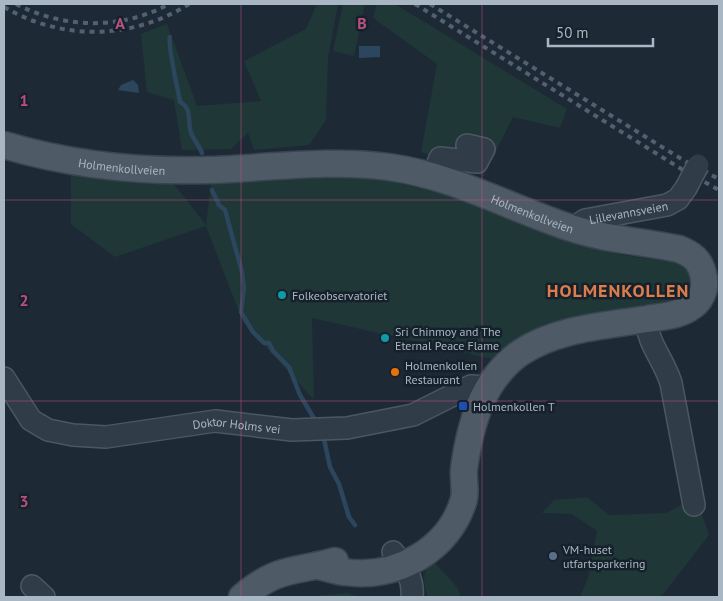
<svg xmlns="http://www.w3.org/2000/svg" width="723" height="601" font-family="'PT Sans',sans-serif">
  <rect width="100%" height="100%" fill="#1d2a36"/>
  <g fill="#1f3737">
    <path d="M317,4H338L328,58L326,120L309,145L254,150L248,133L231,149L182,150L174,100L147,92L141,34L167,24L197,106L261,101L244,61L306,29Z"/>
    <path d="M343,4H365L354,56L333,51Z"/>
    <path d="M377,4H395L567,109L560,128L513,117L484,176L421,152L437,64L373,18Z"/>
    <path d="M71,174L173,183L206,225L211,184L290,178L359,177L431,187L533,229L616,254L682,264L690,275L692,284L682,300L562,323L497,360L312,318L314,400L243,322L206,226L115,257L71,224Z"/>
    <path d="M587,497L609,515L666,513L696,497L709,535L661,597H580L588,578L597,531L572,514L542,513L554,500Z"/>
    <path d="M433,561L457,587L461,597H428C423,582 421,573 433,561Z"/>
    <path d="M348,593L358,597H301Z"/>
  </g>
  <g fill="#2c465d">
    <path d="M359,46H380V57L359,58Z"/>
    <path d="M133,80L138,85L139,93L118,90L121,85Z"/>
  </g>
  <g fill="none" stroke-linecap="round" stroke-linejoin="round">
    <g stroke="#2c465d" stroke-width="4.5">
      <path d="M170,37C167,44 178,89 180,102C194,109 186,125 192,135C195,141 199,146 202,153"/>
      <path d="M212,190L219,205L225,210L242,272L244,288L241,312L253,332L264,343H269L273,351L289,367L300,395L315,420"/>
      <path d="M324,439L330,467L339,484L349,517L355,525"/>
    </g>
    <defs>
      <g id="minor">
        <path d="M433,177L440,158L477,162L484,149L467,145"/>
        <path id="s1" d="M572,229L585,220L667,205L678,199L686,188"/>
        <path d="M645,319C650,348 663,358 671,383L694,505"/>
        <path id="s2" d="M4,378L31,420L48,430L73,435L106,437L215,421L292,430L347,428L413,415L471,386L488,387"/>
        <path d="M393,552C405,566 414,579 412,597"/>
        <path d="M32,586L44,597"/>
      </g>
      <g id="major">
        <path id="s3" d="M4,145C71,165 139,172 209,170C269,168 329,159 389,167C454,176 510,208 571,228C607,240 643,241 679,249C692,254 700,260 703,274C707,289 701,302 688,309C676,316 660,317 647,319C605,326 557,328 520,353C482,380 470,425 464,469C463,479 466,489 464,499C450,549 396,580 345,572C336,571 328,568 319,566"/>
        <path d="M242,597C278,566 294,573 335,561"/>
      </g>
    </defs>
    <use href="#minor" stroke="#4b5762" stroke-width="24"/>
    <use href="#major" stroke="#394550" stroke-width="29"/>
    <use href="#minor" stroke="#303c47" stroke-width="21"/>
    <use href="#major" stroke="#4e5b67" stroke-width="26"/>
    <g stroke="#52606f" stroke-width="4" stroke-dasharray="5 5" stroke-linecap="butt">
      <path d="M16,4C64,29 122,30 169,4"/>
      <path d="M415,4L683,170L719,190"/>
      <path d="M430,4L688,163L719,179"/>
      <path d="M4,7C62,41 132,40 189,4"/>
    </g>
    <defs>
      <path id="minor-bridge" d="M686,188L698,165"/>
    </defs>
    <use href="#minor-bridge" stroke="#4b5762" stroke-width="24" stroke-linecap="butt"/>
    <use href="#minor-bridge" stroke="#303c47" stroke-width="21"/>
  </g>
  <path fill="none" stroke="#b95080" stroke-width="1" stroke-opacity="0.55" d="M241,4V597M482,4V597M4,200H719M4,401H719"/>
  <g fill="#0f9aa8" stroke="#16212b" stroke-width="2">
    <circle cx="282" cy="295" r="5"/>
    <circle cx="385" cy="338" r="5"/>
  </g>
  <circle fill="#e8710a" stroke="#16212b" stroke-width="2" cx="395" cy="372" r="5"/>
  <rect fill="#1a4fb4" stroke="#16212b" stroke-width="2" x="458" y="401" width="10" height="10" rx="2.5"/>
  <circle fill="#5c6f8a" stroke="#16212b" stroke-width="2" cx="553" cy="556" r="5"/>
  <g text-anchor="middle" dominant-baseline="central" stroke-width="5" stroke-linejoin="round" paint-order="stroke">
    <g font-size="12" fill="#a9b7c5" stroke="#16212b">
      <text stroke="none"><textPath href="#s3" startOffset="120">Holmenkollveien</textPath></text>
      <text stroke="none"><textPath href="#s1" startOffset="60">Lillevannsveien</textPath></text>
      <text stroke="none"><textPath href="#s3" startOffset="539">Holmenkollveien</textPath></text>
      <text stroke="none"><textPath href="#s2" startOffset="260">Doktor Holms vei</textPath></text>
    </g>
    <g font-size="12" fill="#a9b7c5" stroke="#16212b" text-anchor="start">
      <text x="292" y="295">Folkeobservatoriet</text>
      <text x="395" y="331">Sri Chinmoy and The<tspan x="395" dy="14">Eternal Peace Flame</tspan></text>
      <text x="405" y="365">Holmenkollen<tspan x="405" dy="14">Restaurant</tspan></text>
      <text x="473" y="406">Holmenkollen T</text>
      <text x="563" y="549">VM-huset<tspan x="563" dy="14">utfartsparkering</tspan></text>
    </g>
    <g font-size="18" font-weight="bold" letter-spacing="1" fill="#dc7d4d" stroke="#16212b">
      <text x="618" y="290">HOLMENKOLLEN</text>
    </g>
  </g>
  <g font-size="16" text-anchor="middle" font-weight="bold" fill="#b95080" stroke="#16212b" stroke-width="5" stroke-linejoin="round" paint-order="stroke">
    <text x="120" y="29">A</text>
    <text x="362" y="29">B</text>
    <text x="24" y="106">1</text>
    <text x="24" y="306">2</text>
    <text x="24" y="507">3</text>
  </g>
  <rect width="723" height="601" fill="none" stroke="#a9b7c5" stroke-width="10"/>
  <path d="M548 38v8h105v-8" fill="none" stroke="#a9b7c5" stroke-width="2.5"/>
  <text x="556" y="38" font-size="15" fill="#a9b7c5" stroke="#16212b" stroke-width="4" paint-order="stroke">50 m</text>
</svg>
